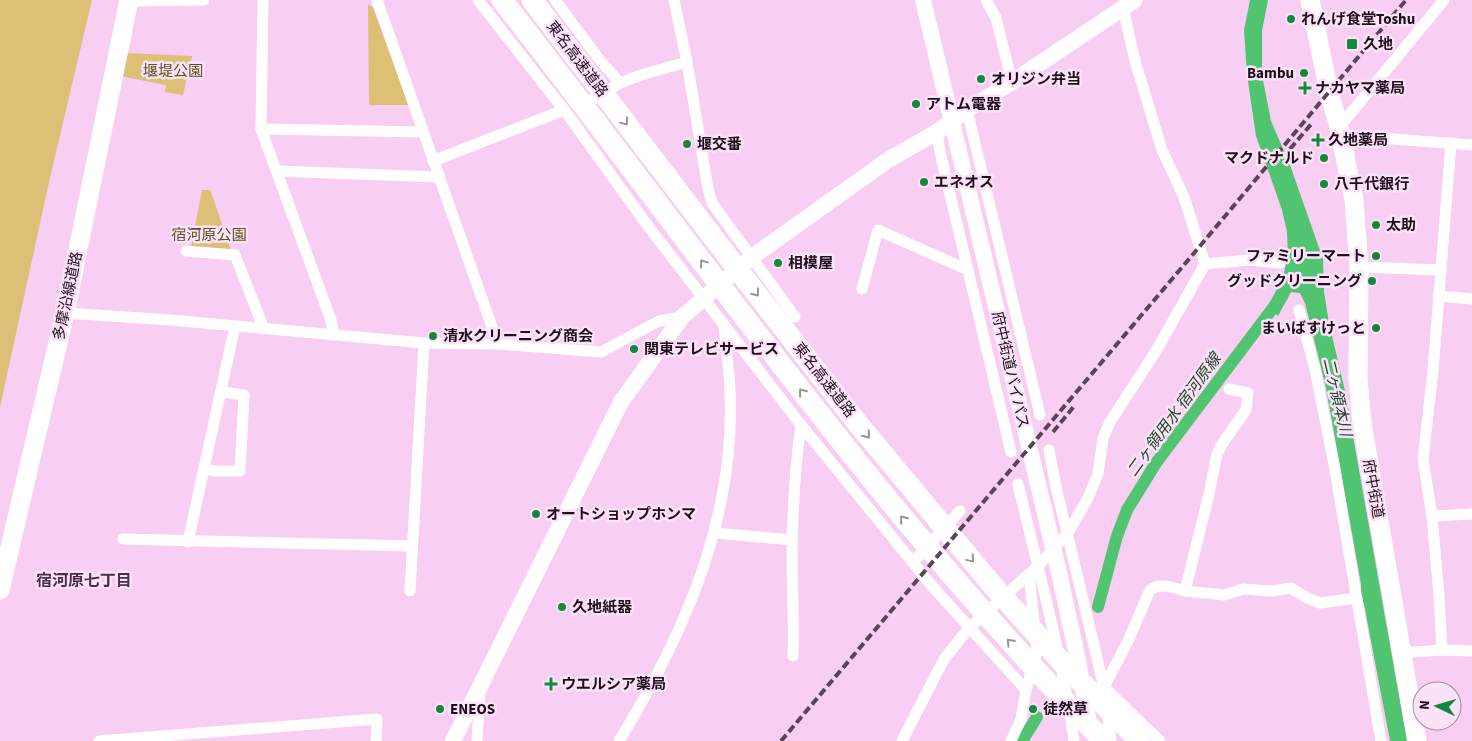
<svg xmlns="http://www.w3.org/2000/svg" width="1472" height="741" font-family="'Source Sans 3','Noto Sans JP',sans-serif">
  <rect width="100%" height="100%" fill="#f8cef3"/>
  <g fill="#dbc076">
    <path d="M0,0H92L49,182L0,407Z"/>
    <path d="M368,4L373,8L409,105H369Z"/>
    <path d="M125,53L192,56L183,95L165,92L166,85L120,76Z"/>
    <path d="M202,190H209L211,192L230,248L225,252L191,247Z"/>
  </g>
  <path fill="#50c471" d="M1250,0H1268L1262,31V75L1271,121L1290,165L1323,259L1324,292L1329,323L1345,391L1407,741H1390L1364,604L1361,597V584L1326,388L1305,303L1300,293L1291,292L1278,316L1268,306L1283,277L1288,255L1287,232L1282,210L1256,136L1247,75L1244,30Z"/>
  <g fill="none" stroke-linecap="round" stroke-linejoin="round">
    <g stroke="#50c471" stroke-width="12">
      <path d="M1098,607L1117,536L1127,510L1156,463L1282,296"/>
      <path d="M1022,741L1037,717"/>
    </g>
    <g stroke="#fff" stroke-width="11">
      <path d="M263,0L261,129L331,320L334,335"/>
      <path d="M377,0L498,344"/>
      <path d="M478,0L568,115L645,222L801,425L932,586L1026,690"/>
      <path d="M555,0L599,59L620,83"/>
      <path d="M674,0L687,62L708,189L712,203L795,317"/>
      <path d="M986,0L996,18L1012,82"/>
      <path d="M129,1L204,0"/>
      <path d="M579,108L620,83L641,75L687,62"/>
      <path d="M967,110L1040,415"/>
      <path d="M1338,123L1346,119L1444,0"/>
      <path d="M261,129L423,132"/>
      <path d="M937,132L940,152L1011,452"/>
      <path d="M1340,135L1472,145"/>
      <path d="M433,161L564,110"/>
      <path d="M277,171L439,177"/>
      <path d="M186,251L235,255L264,329"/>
      <path d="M1205,264L1249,260L1280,263"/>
      <path d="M1359,267L1441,270"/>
      <path d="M862,289L878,230L968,270"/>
      <path d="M1438,296L1472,299"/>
      <path d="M1299,310L1315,369L1334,464L1381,741"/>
      <path d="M65,313L171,320L424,343L498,344L601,352L659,321L682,317"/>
      <path d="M1229,389L1248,393L1246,410L1222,444L1217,454L1209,494L1185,591L1224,595L1243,589L1272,591L1291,588L1307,598L1320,603L1357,598"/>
      <path d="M1049,450L1056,487L1104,687L1111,741"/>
      <path d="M204,469L215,471H240L244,395L221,392"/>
      <path d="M1018,484C1038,570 1062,654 1074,741"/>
      <path d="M1432,516L1472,514"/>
      <path d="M715,533L792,540"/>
      <path d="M123,539L412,546"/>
      <path d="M188,542L235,326"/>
      <path d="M913,562L960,511"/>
      <path d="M410,591L424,343"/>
      <path d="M1442,650L1439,596L1432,516L1423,459L1433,371L1451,143"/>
      <path d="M1400,653L1442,650L1472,651"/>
      <path d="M793,656C794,628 793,600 792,571C792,522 794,473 801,425"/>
      <path d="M1104,687L1128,641L1150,590C1160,582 1173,588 1185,591"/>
      <path d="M1104,687L1160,741"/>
      <path d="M99,741L377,719L376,741"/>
      <path d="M477,741L480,691"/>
      <path d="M619,741C684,635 736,517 730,391C729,369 726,347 724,326"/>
      <path d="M902,741L944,659L969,628L1038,566L1068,533L1088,498L1098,474L1103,438L1110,422L1156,351L1205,264L1184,197L1162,150L1135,61L1125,17L1124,3"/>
      <path d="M1011,741L1021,719L1026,690L1037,651L1029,574"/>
    </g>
    <g stroke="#fff" stroke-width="16">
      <path d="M923,0L1058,568L1078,660L1090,729"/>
      <path d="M453,741L621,402L682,317L752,257L888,160L937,132L967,110L1012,82L1135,0"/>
    </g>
    <g stroke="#fff" stroke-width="19">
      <path d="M1310,0L1329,92L1338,123L1354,200L1359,267L1358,378L1362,423L1417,741"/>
      <path d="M0,590L65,313L129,0"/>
    </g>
    <g stroke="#fff" stroke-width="21">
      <path d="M502,0C698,250 879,514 1104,741"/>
      <path d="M532,0L735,266L859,425L994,587L1068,669L1140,741"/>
    </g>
    <g stroke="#5a4457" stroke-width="4" stroke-dasharray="8 4" stroke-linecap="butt">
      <path d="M1290,149L1313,122"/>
      <path d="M1053,432L1075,405"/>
      <path d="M781,741L1200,246L1406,0"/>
    </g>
  </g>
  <defs><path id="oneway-chevron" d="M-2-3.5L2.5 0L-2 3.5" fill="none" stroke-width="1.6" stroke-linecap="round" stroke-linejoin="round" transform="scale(1.25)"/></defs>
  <g stroke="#9a9399">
    <use href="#oneway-chevron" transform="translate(625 122) rotate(53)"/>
    <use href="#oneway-chevron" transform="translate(703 263) rotate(-127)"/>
    <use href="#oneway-chevron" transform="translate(756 293) rotate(52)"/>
    <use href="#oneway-chevron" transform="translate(802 392) rotate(-128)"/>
    <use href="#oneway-chevron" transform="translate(867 435) rotate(51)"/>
    <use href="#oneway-chevron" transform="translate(903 519) rotate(-129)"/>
    <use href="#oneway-chevron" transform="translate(971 559) rotate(50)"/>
    <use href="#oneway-chevron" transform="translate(1010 642) rotate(-132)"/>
  </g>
  <g fill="#148841" stroke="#fce2f8" stroke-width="2">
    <circle cx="1291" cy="19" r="5"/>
    <rect x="1346" y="38" width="12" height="12" rx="2.5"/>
    <circle cx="1304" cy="73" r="5"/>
    <circle cx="981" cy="79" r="5"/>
    <path d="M1302.5 80.5h5v5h5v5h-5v5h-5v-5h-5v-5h5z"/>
    <circle cx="916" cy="104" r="5"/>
    <path d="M1315.5 132.5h5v5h5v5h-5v5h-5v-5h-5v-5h5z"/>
    <circle cx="687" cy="144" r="5"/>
    <circle cx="1324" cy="158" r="5"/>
    <circle cx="924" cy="182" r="5"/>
    <circle cx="1324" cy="184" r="5"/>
    <circle cx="1376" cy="225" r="5"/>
    <circle cx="1376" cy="256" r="5"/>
    <circle cx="778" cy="263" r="5"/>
    <circle cx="1372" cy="281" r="5"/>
    <circle cx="1376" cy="328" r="5"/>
    <circle cx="433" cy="336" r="5"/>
    <circle cx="634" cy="349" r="5"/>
    <circle cx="536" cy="514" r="5"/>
    <circle cx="562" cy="607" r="5"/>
    <path d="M548.5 676.5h5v5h5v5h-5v5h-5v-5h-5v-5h5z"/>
    <circle cx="440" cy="709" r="5"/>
    <circle cx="1033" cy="709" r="5"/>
  </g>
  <g text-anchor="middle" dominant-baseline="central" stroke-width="5" stroke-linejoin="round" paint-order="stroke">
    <g font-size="15" font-weight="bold" fill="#1e0f1c" stroke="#fce2f8" text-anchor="start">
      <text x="1301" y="19">れんげ食堂Toshu</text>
      <text x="1363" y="44">久地</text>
      <text x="1294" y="73" text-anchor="end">Bambu</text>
      <text x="991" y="79">オリジン弁当</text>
      <text x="1315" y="88">ナカヤマ薬局</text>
      <text x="926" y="104">アトム電器</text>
      <text x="1328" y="140">久地薬局</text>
      <text x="697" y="144">堰交番</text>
      <text x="1314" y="158" text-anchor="end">マクドナルド</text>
      <text x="934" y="182">エネオス</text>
      <text x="1334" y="184">八千代銀行</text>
      <text x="1386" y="225">太助</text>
      <text x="1366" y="256" text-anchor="end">ファミリーマート</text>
      <text x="788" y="263">相模屋</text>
      <text x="1362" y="281" text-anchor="end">グッドクリーニング</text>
      <text x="1366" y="328" text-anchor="end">まいばすけっと</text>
      <text x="443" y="336">清水クリーニング商会</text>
      <text x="644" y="349">関東テレビサービス</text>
      <text x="546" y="514">オートショップホンマ</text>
      <text x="572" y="607">久地紙器</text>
      <text x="561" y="684">ウエルシア薬局</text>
      <text x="450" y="709">ENEOS</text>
      <text x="1043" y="709">徒然草</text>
    </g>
    <g font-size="15" fill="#1e0f1c" stroke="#fce2f8">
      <text transform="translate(577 59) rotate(53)">東名高速道路</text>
      <text transform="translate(68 296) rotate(-78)">多摩沿線道路</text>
      <text transform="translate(1010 370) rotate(77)">府中街道バイパス</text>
      <text transform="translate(824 380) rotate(52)">東名高速道路</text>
      <text transform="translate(1373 489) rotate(80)">府中街道</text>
    </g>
    <g font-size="15" fill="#614f18" stroke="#fce2f8">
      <text x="173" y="71">堰堤公園</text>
      <text x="209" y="235">宿河原公園</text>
    </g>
    <g font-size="16" font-style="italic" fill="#1c4928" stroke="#fce2f8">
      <text transform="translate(1337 397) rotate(77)">二ヶ領本川</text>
      <text transform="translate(1174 415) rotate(-54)">二ヶ領用水 宿河原線</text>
    </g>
    <g font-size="16" font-weight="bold" fill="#4e2d4b" stroke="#fce2f8">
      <text x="84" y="581">宿河原七丁目</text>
    </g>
  </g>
  <g transform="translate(1437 706) rotate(275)"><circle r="24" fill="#fce2f8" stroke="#a38ea0"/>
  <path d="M0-4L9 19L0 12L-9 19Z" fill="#148841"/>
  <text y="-8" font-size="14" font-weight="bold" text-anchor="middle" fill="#1e0f1c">N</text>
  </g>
</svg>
